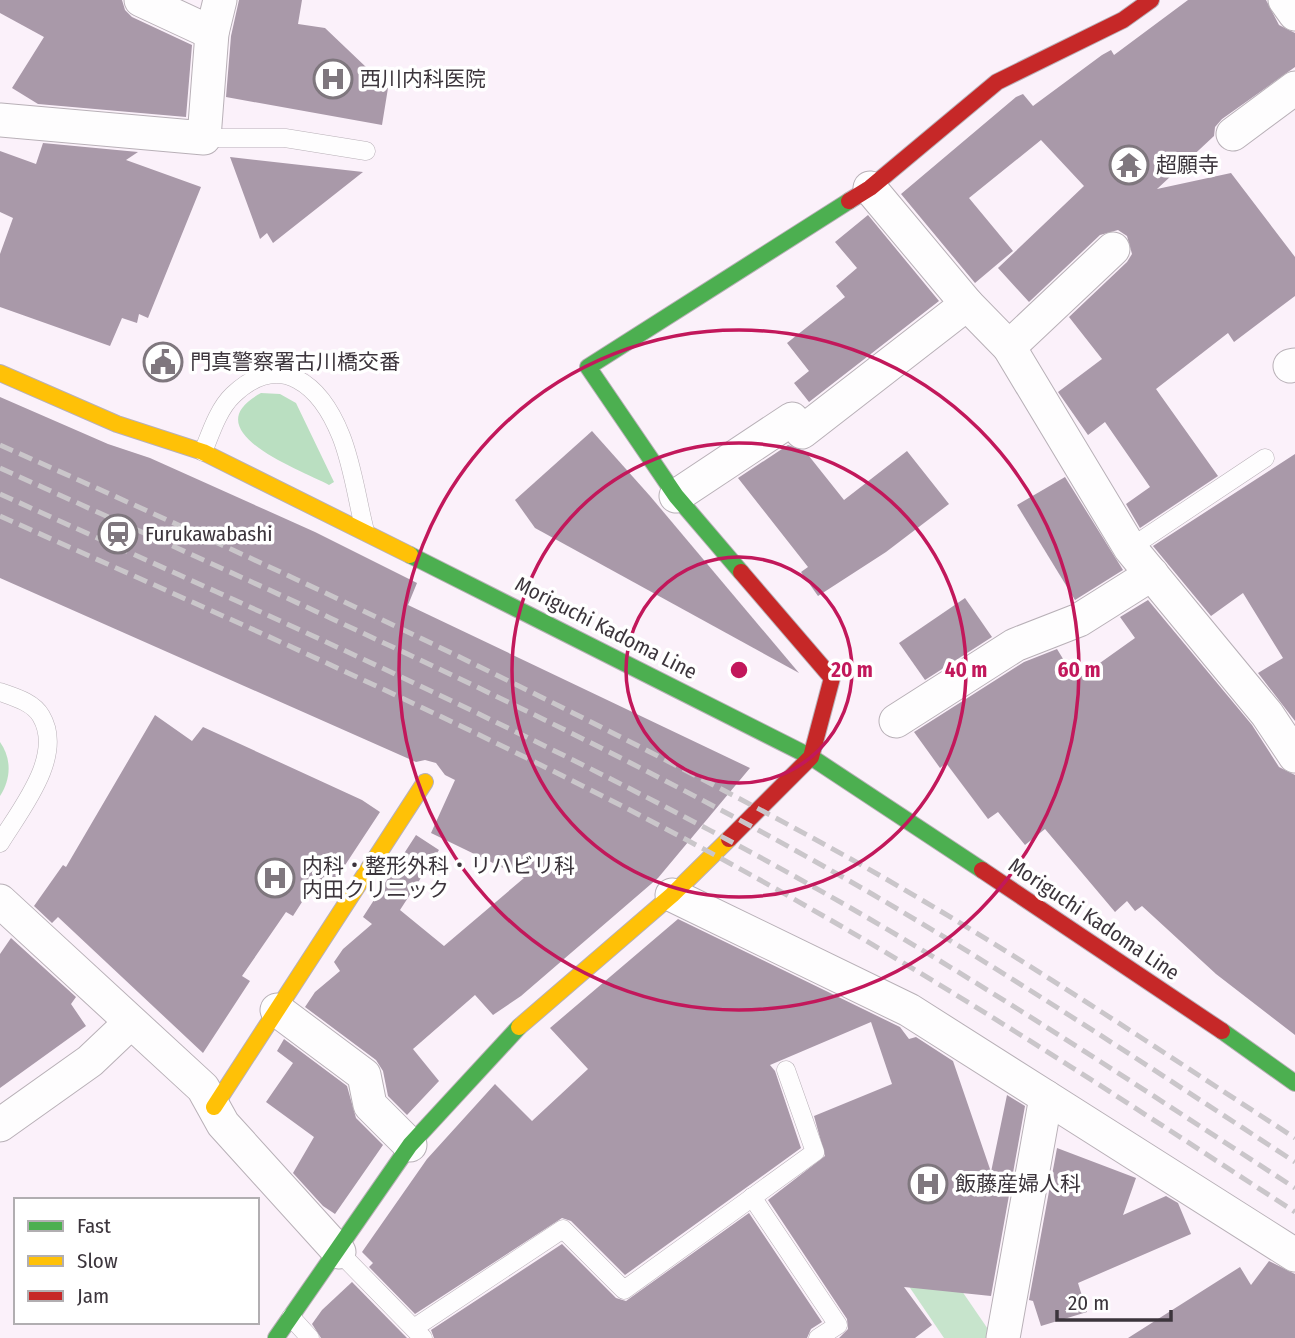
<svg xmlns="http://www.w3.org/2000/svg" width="1295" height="1338" font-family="'Fira Sans Condensed','Noto Sans JP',sans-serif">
  <rect width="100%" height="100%" fill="#fbf1fa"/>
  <path fill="#c7e4cc" d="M938,1256L992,1335L991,1338H944L904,1279Z"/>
  <g fill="#badfc1">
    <path d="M261,393L280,394L296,403L334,482L329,485C301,470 191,431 261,393Z"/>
    <path d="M0,742C12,759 11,779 0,796Z"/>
  </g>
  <g fill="#a999a9">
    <path d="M0,0H122L125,10L132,17L192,45L186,117L38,104L12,88L44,37L0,13Z"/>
    <path d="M239,0H302L298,24L325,28L388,88L382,125L226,97L231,36Z"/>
    <path d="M1188,0H1266L1279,25L1295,33V67L1222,119L1215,127L1214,136L1157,189L1231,173L1295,257V296L1234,342L1228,333L1156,389L1218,476L1140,528L1126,504L1150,487L1105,422L1088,435L1058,392L1102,359L1069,317L1127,262L1132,254L1127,236L1118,230L1100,235L1029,302L998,268L1084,186L1041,140L969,198L1013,251L975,283L901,194L1016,97L1023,94L1033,106L1102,55L1111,50L1114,55Z"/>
    <path d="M43,143L138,152L126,160L201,187L148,318L139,314L137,323L122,318L110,346L0,307V254L13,218L0,212V151L36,164Z"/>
    <path d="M230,157L363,172L273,243L267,233L260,239Z"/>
    <path d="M868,215L939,301L809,402L794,383L809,371L787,343L845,297L836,286L857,268L835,242Z"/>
    <path d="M0,397L108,444L150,458L315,532L417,583L408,605L750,768L658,878L521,996L493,1015L475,995L413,1049L439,1081L407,1115L388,1096L383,1071L376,1060L305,1007L315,992L340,971L334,962L343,949L372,924L363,917L416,835L439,850L400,910L444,946L524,878L431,833L455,780L445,775L436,763L425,760L416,762L0,578Z"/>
    <path d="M592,431L650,496L799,673L535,528L515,500Z"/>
    <path d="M788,445L805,451L844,500L907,451L949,504L886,552L818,596L801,572L808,567L738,478Z"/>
    <path d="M1295,454V721L1258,673L1283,658L1243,593L1211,616L1153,546Z"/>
    <path d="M1065,477L1123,570L1075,600L1017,505Z"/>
    <path d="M965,598L992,637L925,680L899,643Z"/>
    <path d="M1148,600L1252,725L1279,767L1295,775V1035L1216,974L1142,906L1135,911L1127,901L1115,912L1045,829L1025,845L998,812L988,819L946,763L940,768L914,732L1024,662L1057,649L1076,680L1135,638L1120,617Z"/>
    <path d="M155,715L192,741L203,727L362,800L380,812L330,888L318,877L293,916L286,912L242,976L250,981L203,1053L58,917L52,923L34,906L63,865L66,867Z"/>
    <path d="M678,919L900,1027L909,1039L916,1037L953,1061L991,1172L1007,1095L1025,1106L991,1296L904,1287L932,1325L915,1338H839L848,1329L847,1319L768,1200L825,1156L814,1116L892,1084L871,1022L770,1065L775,1071L801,1148L625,1275L571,1221L562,1218L415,1314L369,1267L373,1263L362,1252L427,1159L495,1084L532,1121L588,1069L550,1028Z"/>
    <path d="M11,938L76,997L71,1004L86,1026L0,1088V954Z"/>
    <path d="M284,1039L347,1086L356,1118L383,1145L335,1214L323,1206L293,1173L314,1137L266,1102L293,1063L277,1051Z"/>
    <path d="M1057,1148L1136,1178L1123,1215L1166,1196L1178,1203L1191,1234L1078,1283L1087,1312L1041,1326L1033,1301L1029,1300Z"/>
    <path d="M749,1213L822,1322L811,1329L807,1338H434L431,1330L562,1244L616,1298L626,1301Z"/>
    <path d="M1269,1261L1295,1274V1338H1128L1240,1267L1251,1285Z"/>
    <path d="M352,1282L407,1338H321L312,1324L322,1310Z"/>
  </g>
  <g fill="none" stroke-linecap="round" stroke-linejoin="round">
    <defs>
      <g id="lane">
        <path d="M204,138H285L366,151"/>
        <path d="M203,452C210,435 218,409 233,395C281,349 321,386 341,436C353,466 357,500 365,531"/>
        <path d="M1130,548L1265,458"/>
        <path d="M0,692C14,697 33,702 41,716C65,756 20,810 0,843"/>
        <path d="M752,1197L838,1325L818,1338"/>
        <path d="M339,1252L423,1338"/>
        <path d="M291,1317L310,1338"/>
        <path d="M414,1328L563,1229L624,1290L815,1152L786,1070"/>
      </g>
      <g id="street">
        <path d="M141,0L212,33"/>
        <path d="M1285,0L1295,14"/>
        <path d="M0,120L204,138L212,33L220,0"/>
        <path d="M1233,134L1295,88"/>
        <path d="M870,188L967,304L1009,347L1130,548L1267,714L1295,756"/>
        <path d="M1009,347L1113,249"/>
        <path d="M1290,366L1295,365"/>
        <path d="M676,496L792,419L802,432L967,304"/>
        <path d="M896,721L1015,645L1079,620L1152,574"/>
        <path d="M672,895L909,1010L1046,1097L1003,1338"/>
        <path d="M0,901L203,1088L223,1124L339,1252"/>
        <path d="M277,1010L364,1075L370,1105L410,1145"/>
        <path d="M1046,1097L1295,1255"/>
        <path d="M0,1125L90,1061L130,1023"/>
      </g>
      <g id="fast">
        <path d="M410,555L811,757L982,870"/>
        <path d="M741,572L676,496L588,367L849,201"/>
        <path d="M1222,1031L1295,1083"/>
        <path d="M276,1338L410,1145L519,1027"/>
      </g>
      <g id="slow">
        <path d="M0,373L117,424L203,452L410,555"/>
        <path d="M519,1027L672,895L729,839"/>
        <path d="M214,1107L425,782"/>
      </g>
      <g id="jam">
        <path d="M849,201L870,188L997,82L1123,20L1151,0"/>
        <path d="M729,839L811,757L832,678L741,572"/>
        <path d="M982,870L1222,1031"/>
      </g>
    </defs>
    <use href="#lane" stroke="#b8b0b7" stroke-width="19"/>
    <use href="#street" stroke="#b8b0b7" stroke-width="35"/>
    <use href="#fast" stroke="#b8b0b7" stroke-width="18"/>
    <use href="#slow" stroke="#b8b0b7" stroke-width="18"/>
    <use href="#jam" stroke="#b8b0b7" stroke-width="18"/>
    <use href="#lane" stroke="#fefdfe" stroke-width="18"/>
    <use href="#street" stroke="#fefdfe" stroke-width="33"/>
    <use href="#fast" stroke="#4caf50" stroke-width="16"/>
    <use href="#slow" stroke="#ffc107" stroke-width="16"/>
    <use href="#jam" stroke="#c62828" stroke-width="16"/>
    <g stroke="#cac6ca" stroke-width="5" stroke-dasharray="14 7" stroke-linecap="butt">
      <path d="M0,445C282,570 561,700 831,848C991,936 1142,1039 1295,1138"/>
      <path d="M0,468C278,594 559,717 825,867C986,958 1140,1061 1295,1162"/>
      <path d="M0,494C274,618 550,739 812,886C978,979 1136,1085 1295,1188"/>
      <path d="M0,516C272,638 547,757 806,906C973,1001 1134,1107 1295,1212"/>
    </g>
  </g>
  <g fill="none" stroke="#c2185b" stroke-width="3.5">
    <circle cx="739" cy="670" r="113"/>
    <circle cx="739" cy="670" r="227"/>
    <circle cx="739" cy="670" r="340"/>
  </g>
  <defs>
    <symbol id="hospital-ring" viewBox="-11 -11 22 22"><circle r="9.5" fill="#fff" stroke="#7f777e" stroke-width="1.5"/><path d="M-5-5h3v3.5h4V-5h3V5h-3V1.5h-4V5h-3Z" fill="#7f777e"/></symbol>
    <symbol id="temple-ring" viewBox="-11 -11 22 22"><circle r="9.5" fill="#fff" stroke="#7f777e" stroke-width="1.5"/><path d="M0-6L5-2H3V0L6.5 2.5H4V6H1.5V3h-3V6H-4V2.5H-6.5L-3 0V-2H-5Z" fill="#7f777e"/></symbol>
    <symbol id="civic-ring" viewBox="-11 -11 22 22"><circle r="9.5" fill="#fff" stroke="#7f777e" stroke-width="1.5"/><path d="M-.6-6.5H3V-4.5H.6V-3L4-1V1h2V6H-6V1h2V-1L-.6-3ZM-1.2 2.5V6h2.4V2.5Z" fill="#7f777e"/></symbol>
    <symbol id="station-ring" viewBox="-11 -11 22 22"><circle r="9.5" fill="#fff" stroke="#7f777e" stroke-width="1.5"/><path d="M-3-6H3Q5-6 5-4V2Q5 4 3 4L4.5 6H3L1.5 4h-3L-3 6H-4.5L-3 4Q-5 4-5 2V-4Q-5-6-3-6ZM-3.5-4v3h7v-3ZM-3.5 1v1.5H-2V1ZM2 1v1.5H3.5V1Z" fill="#7f777e"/></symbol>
  </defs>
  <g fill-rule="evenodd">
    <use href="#hospital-ring" x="311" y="57" width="44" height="44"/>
    <use href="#temple-ring" x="1107" y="143" width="44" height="44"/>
    <use href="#civic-ring" x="141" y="340" width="44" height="44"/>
    <use href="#station-ring" x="96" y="512" width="44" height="44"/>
    <use href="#hospital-ring" x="253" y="856" width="44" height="44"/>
    <use href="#hospital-ring" x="906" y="1162" width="44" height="44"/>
  </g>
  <g text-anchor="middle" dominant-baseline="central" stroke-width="7" stroke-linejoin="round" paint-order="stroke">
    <g font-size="21" fill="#3c353c" stroke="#fff" text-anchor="start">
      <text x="360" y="79">西川内科医院</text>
      <text x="1156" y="165">超願寺</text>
      <text x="190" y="362">門真警察署古川橋交番</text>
      <text x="145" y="534">Furukawabashi</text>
      <text x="302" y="866">内科・整形外科・リハビリ科<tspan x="302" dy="24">内田クリニック</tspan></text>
      <text x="955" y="1184">飯藤産婦人科</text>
    </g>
    <g font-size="21" fill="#3c353c" stroke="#fff">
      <text transform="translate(606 628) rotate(27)">Moriguchi Kadoma Line</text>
      <text transform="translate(1094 919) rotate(34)">Moriguchi Kadoma Line</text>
    </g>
  </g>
  <circle cx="739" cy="670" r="10" fill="#c2185b" stroke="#fff" stroke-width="3.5"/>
  <g font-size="21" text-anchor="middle" font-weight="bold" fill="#c2185b" stroke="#fff" stroke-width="7" stroke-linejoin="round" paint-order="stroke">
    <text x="852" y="677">20 m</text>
    <text x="966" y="677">40 m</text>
    <text x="1079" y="677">60 m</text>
  </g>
  <rect x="14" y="1198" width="245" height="126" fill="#ffffff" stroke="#b1aeb1" stroke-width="2"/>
  <rect x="28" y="1221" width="35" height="10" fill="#4caf50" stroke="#b1aeb1" stroke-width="2"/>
  <text x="77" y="1233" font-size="21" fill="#3c353c">Fast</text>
  <rect x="28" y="1256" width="35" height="10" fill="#ffc107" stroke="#b1aeb1" stroke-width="2"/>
  <text x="77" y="1268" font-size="21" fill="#3c353c">Slow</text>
  <rect x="28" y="1291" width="35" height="10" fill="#c62828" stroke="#b1aeb1" stroke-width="2"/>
  <text x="77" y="1303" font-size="21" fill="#3c353c">Jam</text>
  <path d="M1057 1310v10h114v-10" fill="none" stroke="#3c353c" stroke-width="3.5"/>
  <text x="1068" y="1310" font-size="21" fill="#3c353c" stroke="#ffffff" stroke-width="5" paint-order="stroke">20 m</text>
</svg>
